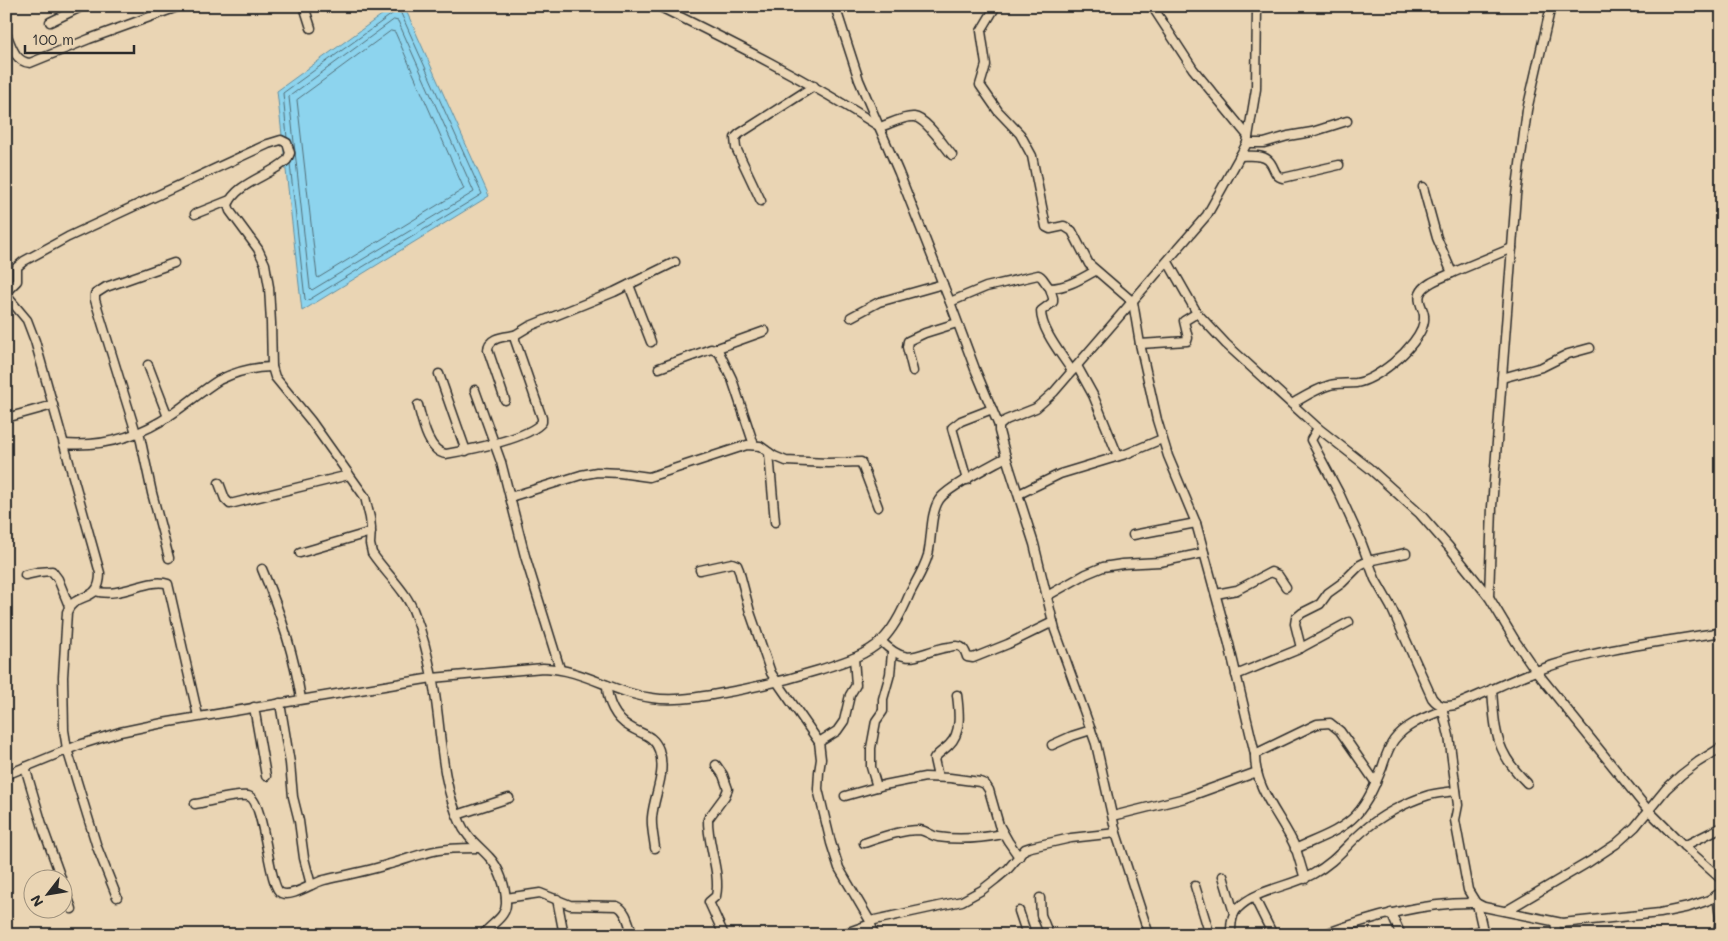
<svg xmlns="http://www.w3.org/2000/svg" width="1728" height="941" font-family="Mali,sans-serif">
  <rect width="100%" height="100%" fill="#ead5b4"/>
  <filter id="ink" filterUnits="userSpaceOnUse"><feTurbulence type="fractalNoise" baseFrequency=".02" numOctaves="2"/><feDisplacementMap in="SourceGraphic" scale="10" xChannelSelector="R" yChannelSelector="G"/><feConvolveMatrix kernelMatrix="1 2 1 2 8 2 1 2 1" color-interpolation-filters="sRGB"/></filter>
  <g filter="url(#ink)">
    <path fill="#8dd4ee" stroke="#6690a0" d="M394,6H404L489,196L302,311L277,91Z"/>
    <g fill="none" stroke-linecap="round" stroke-linejoin="round">
      <g stroke="#526f79" stroke-width="1">
        <path d="M394,20L398,21L474,192L312,290L310,288L289,97Z"/>
        <path d="M391,31L395,32L464,189L318,278L317,276L297,100Z"/>
        <path d="M287,138L283,93L399,9L482,194L307,301L305,299L290,164"/>
      </g>
      <defs>
        <g id="minor">
          <path d="M304,6L311,28"/>
          <path d="M658,6C734,43 809,81 880,127C890,124 903,116 914,117C926,118 944,146 952,155"/>
          <path d="M835,6L859,80L899,173L950,302L975,369L999,426"/>
          <path d="M996,6L981,31L986,65L980,85L998,111L1020,134L1032,156L1046,227L1050,229L1064,226L1072,231L1089,264L1133,302L1140,344L1157,420L1168,456L1196,523L1229,644L1255,754"/>
          <path d="M1152,6L1193,69L1248,136"/>
          <path d="M50,22L83,6"/>
          <path d="M6,33C11,45 15,62 30,63L89,39L180,6"/>
          <path d="M1247,143H1264L1288,136L1312,132L1347,121"/>
          <path d="M1240,156C1249,156 1261,154 1268,160C1275,166 1273,176 1283,178L1339,165"/>
          <path d="M1423,187L1437,238L1452,273L1512,248"/>
          <path d="M761,201L736,148L735,138L739,134L814,86"/>
          <path d="M195,214L230,200"/>
          <path d="M1168,262L1197,313L1226,344L1318,428L1369,468L1420,514L1449,547L1489,597L1516,642L1536,671L1648,810L1684,846L1722,880"/>
          <path d="M629,285L651,342"/>
          <path d="M1050,288L1053,298V302L1041,311C1041,330 1062,355 1072,371"/>
          <path d="M6,292L17,281V267L24,261L68,237L268,144L281,140L287,143L290,153L287,160C270,176 236,183 228,205L230,211L258,249L265,264L269,287L271,323L272,367L275,377L311,421L365,497L370,518L371,528L370,544L372,553C386,574 407,591 415,615C423,635 428,656 432,677C442,725 439,777 460,822C466,837 478,845 489,857C499,867 506,887 506,902C507,916 494,922 485,932L484,935"/>
          <path d="M6,295L27,320L35,341L100,573C100,605 76,590 67,612L63,677L64,730L67,749L97,847L117,897"/>
          <path d="M950,302L986,287L1038,275C1043,276 1045,284 1050,288C1066,288 1081,279 1095,271"/>
          <path d="M851,317L879,302L943,284"/>
          <path d="M1140,344L1187,341L1188,338L1184,321L1197,313"/>
          <path d="M715,349L765,331"/>
          <path d="M148,365L168,417"/>
          <path d="M1077,366L1093,395L1118,456"/>
          <path d="M659,368L711,349L719,352L732,379L754,445"/>
          <path d="M913,371L907,347L908,341L925,333L957,323"/>
          <path d="M439,374L466,451"/>
          <path d="M1502,378L1542,367L1568,354L1590,348"/>
          <path d="M475,390L501,462L525,556L560,669"/>
          <path d="M505,400L488,350C488,337 505,337 515,335"/>
          <path d="M1292,404C1304,397 1316,389 1330,385C1338,383 1347,384 1356,383C1369,381 1383,371 1393,363C1404,354 1426,332 1424,316C1424,309 1417,302 1420,294C1424,283 1442,278 1452,273"/>
          <path d="M418,405C422,420 428,452 446,454C468,450 529,439 542,422V418L515,340V335L530,326L614,292L675,262"/>
          <path d="M6,418L53,405"/>
          <path d="M1318,428L1311,440L1339,493L1360,539L1375,579L1391,607L1432,698C1439,707 1445,707 1455,705C1482,695 1508,681 1536,671C1595,649 1660,642 1722,632"/>
          <path d="M139,432L152,493L169,558"/>
          <path d="M136,433L95,300V294L106,287L174,263"/>
          <path d="M64,444C104,447 139,437 172,414C188,403 203,390 219,380C235,372 253,367 272,367"/>
          <path d="M769,453L775,522"/>
          <path d="M967,480L952,428L961,421L992,409"/>
          <path d="M219,483L225,499L230,504L349,475"/>
          <path d="M1019,494L1060,474L1126,454L1162,439"/>
          <path d="M510,497L581,475L597,472L620,473L649,477L747,445L760,446L774,456L786,461L828,463L861,462L878,507"/>
          <path d="M1133,535L1196,523"/>
          <path d="M300,553L371,532"/>
          <path d="M262,569C280,611 294,654 301,699"/>
          <path d="M700,570L732,563L737,565L739,570L750,612L771,673L819,742L821,759L819,772L818,789L831,843L839,868L870,921L874,935"/>
          <path d="M25,575L39,572L52,571L58,579L69,606"/>
          <path d="M95,591C120,599 149,577 168,584L198,716"/>
          <path d="M1216,594L1237,590L1271,572L1278,575L1286,587"/>
          <path d="M1047,596L1086,574L1103,567L1122,564L1160,562L1204,553"/>
          <path d="M1489,597L1492,507L1516,195L1527,110L1551,6"/>
          <path d="M881,641C910,670 918,651 949,647C953,646 958,645 961,647C965,649 966,654 967,657L973,658L1008,644L1053,622"/>
          <path d="M1301,648L1295,624L1296,618L1302,613L1320,604L1328,593L1342,583L1360,565L1368,561L1406,553"/>
          <path d="M1236,675L1297,650L1349,622"/>
          <path d="M607,685C607,701 615,719 630,727C642,735 653,734 659,750C667,773 654,794 652,817C651,827 654,838 655,848"/>
          <path d="M1492,689C1495,731 1495,752 1527,783"/>
          <path d="M280,703L290,763L293,797L299,821L304,858L311,885"/>
          <path d="M254,707L266,776"/>
          <path d="M1442,707L1449,736L1458,805L1455,820L1468,890L1476,903L1484,907L1562,923L1660,913L1689,907L1709,900L1722,892"/>
          <path d="M819,742L837,731L844,721L850,695L856,685L854,658"/>
          <path d="M1052,745L1072,736L1091,730"/>
          <path d="M716,765L723,775L728,789L725,796L708,819C707,843 721,873 716,896L709,902L724,935"/>
          <path d="M25,767L44,831L61,878"/>
          <path d="M6,775L79,745L120,732L163,723L432,678L543,668C583,669 613,693 652,698C672,701 692,698 712,695C749,689 784,681 819,670C840,663 864,657 881,641C894,629 903,610 910,593C916,581 924,569 928,555C932,539 930,514 939,500C946,488 992,465 1006,457"/>
          <path d="M938,777L934,759C938,753 944,750 949,745C962,733 959,711 957,695"/>
          <path d="M877,787L871,767V748L876,721L883,711V699L890,674L892,653"/>
          <path d="M845,796L884,785L925,777L950,778L980,782L985,784L989,790L999,825L1008,841L1019,857"/>
          <path d="M195,804C208,802 236,794 248,796C265,799 268,888 281,893C292,898 312,883 324,880C346,875 368,871 390,864C402,861 414,856 426,853C443,848 461,848 479,848"/>
          <path d="M457,815L509,798"/>
          <path d="M1113,816L1185,798L1257,772"/>
          <path d="M864,843C882,837 901,830 920,830C927,831 931,836 938,837C958,840 983,838 1003,834"/>
          <path d="M1684,846L1722,827"/>
          <path d="M1295,849C1316,839 1340,832 1356,815C1368,802 1375,785 1382,768C1385,759 1388,748 1394,740C1406,724 1426,717 1443,710"/>
          <path d="M1223,876L1234,913"/>
          <path d="M1305,879C1302,869 1299,859 1296,849C1283,818 1254,790 1255,754L1317,724L1330,723L1340,731L1376,783"/>
          <path d="M62,882L72,909"/>
          <path d="M1195,886L1210,935"/>
          <path d="M1717,895L1720,918L1718,935"/>
          <path d="M1254,897L1273,935"/>
          <path d="M506,898L540,893L570,905L617,906C627,910 629,926 633,935"/>
          <path d="M1040,898L1041,915L1049,935"/>
          <path d="M557,899L564,935"/>
          <path d="M1477,904L1484,935"/>
          <path d="M1019,911L1027,935"/>
          <path d="M1506,911L1589,862L1616,844L1635,827L1666,789L1681,775L1698,762L1722,747"/>
          <path d="M1391,913L1401,935"/>
          <path d="M870,921L962,901L982,890L996,879L1008,869L1025,849L1031,847L1071,838L1116,833"/>
          <path d="M1555,922L1557,935"/>
          <path d="M840,935L871,924"/>
          <path d="M1149,935L1116,833L1096,744L1055,630L1034,544L1006,457L999,431V426L1006,420L1036,408L1054,392L1207,215L1240,156L1247,143L1256,89L1257,6"/>
          <path d="M1231,935C1231,926 1231,916 1237,909C1256,889 1290,887 1313,874C1335,862 1344,848 1362,832C1380,816 1406,802 1429,795C1437,793 1447,792 1456,791"/>
          <path d="M1322,935C1371,917 1423,902 1476,903"/>
          <path d="M1463,935L1483,930"/>
        </g>
      </defs>
      <use href="#minor" stroke="#2b2b2b" stroke-width="11"/>
      <use href="#minor" stroke="#ead5b4" stroke-width="8"/>
    </g>
  </g>
  <rect width="1728" height="941" fill="none" stroke="#ead5b4" stroke-width="25"/>
  <rect x="12" y="12" width="1703" height="916" fill="none" stroke="#2b2b2b" stroke-width="2" filter="url(#ink)"/>
  <g transform="translate(48 894) rotate(239)"><circle r="24" fill="#ead5b4" stroke="#9e917d"/>
  <path d="M0-4L9 19L0 12L-9 19Z" fill="#2b2b2b"/>
  <text y="-8" font-size="14" font-weight="bold" text-anchor="middle" fill="#2b2b2b">N</text>
  </g>
  <path d="M25 45v8h109v-8" fill="none" stroke="#2b2b2b" stroke-width="2.5"/>
  <text x="32" y="45" font-size="15" fill="#2b2b2b" stroke="#ead5b4" stroke-width="4" paint-order="stroke">100 m</text>
</svg>
